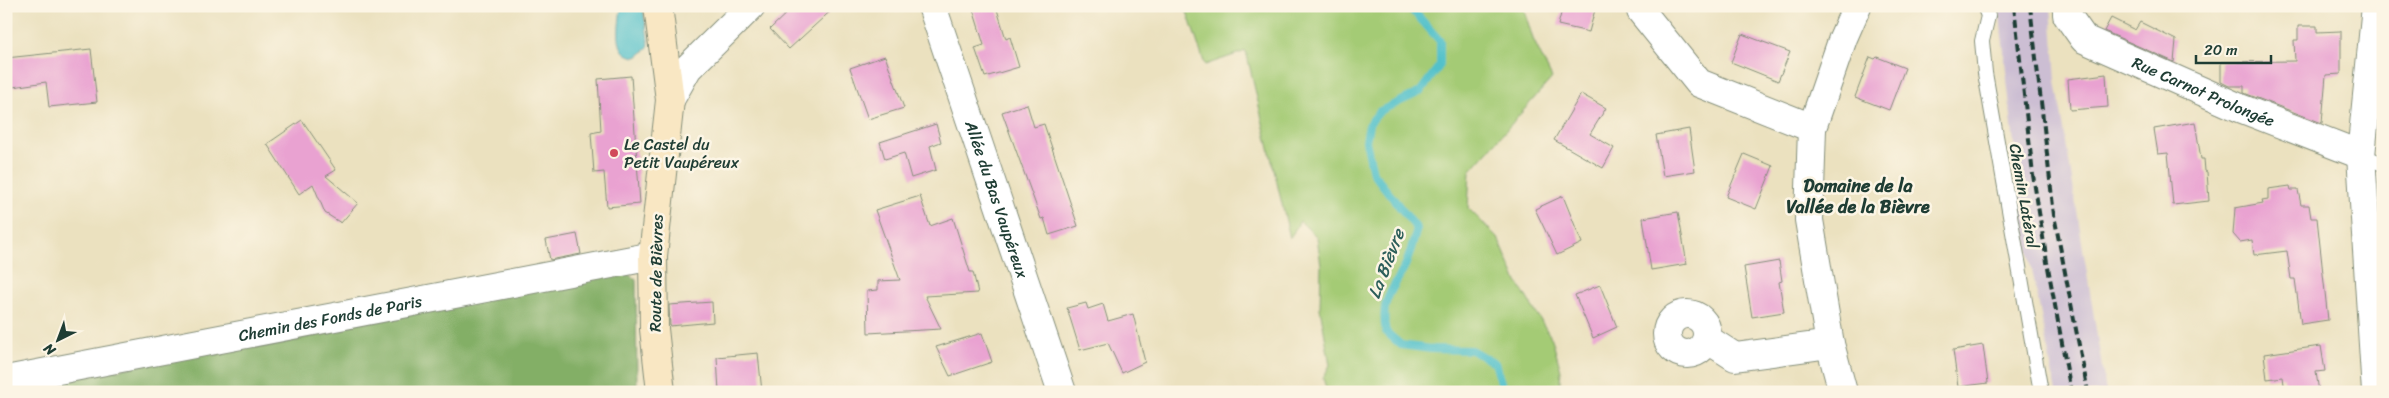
<svg xmlns="http://www.w3.org/2000/svg" width="2389" height="398" font-family="Sriracha,sans-serif">
  <rect width="100%" height="100%" fill="#fcf5e5"/>
  <filter id="ink" filterUnits="userSpaceOnUse"><feTurbulence type="fractalNoise" baseFrequency=".02" numOctaves="2"/><feDisplacementMap in="SourceGraphic" scale="10" xChannelSelector="R" yChannelSelector="G"/><feConvolveMatrix kernelMatrix="1 2 1 2 8 2 1 2 1" color-interpolation-filters="sRGB"/></filter>
  <filter id="wash" filterUnits="userSpaceOnUse"><feTurbulence type="fractalNoise" baseFrequency=".0096" numOctaves="4" result="noise"/><feDisplacementMap in="SourceGraphic" scale="20" xChannelSelector="R" yChannelSelector="G"/><feGaussianBlur stdDeviation="1.12" result="paint"/><feColorMatrix in="noise" values="0 0 0 0 0 0 0 0 0 0 0 0 0 0 0 0 0 1.4 0 .05"/><feComposite in="paint" operator="in"/></filter>
  <g filter="url(#wash)">
    <rect width="100%" height="100%" fill="#ebe1bf"/>
    <path fill="#ccbed3" d="M1999,6H2051L2056,80L2106,392H2056L2022,218Z"/>
    <path fill="#a4cb75" stroke="#628454" d="M1185,6H1523L1533,39L1552,78L1470,171L1468,208L1498,238L1516,280L1552,339L1561,371L1559,392H1327L1323,378L1330,365L1320,308L1321,265L1317,237L1300,221L1290,238L1246,51L1205,65Z"/>
    <path fill="#83af66" stroke="#51764d" d="M622,269L636,280L637,392H6Z"/>
    <path fill="#53c1ca" stroke="#397f7f" d="M621,6L643,8L649,44L647,49L637,57C611,56 620,24 621,6Z"/>
    <g fill="none" stroke-linecap="round" stroke-linejoin="round">
      <path stroke="#53c1ca" stroke-width="8" d="M1406,6L1418,16L1440,41V65L1420,92L1380,111L1369,124L1366,141L1373,173L1417,229C1413,241 1410,255 1405,266C1391,294 1380,299 1386,332L1401,345L1431,349L1471,350L1495,363L1504,392"/>
    </g>
    <g id="blocks">
      <g fill="#e9a2d1">
        <path d="M794,6H836L789,49L770,29Z"/>
        <path d="M972,6H996L1006,39L1010,37L1019,67L985,77L975,48L984,45Z"/>
        <path d="M1563,6H1596L1589,32L1558,25Z"/>
        <path d="M2111,18L2135,30L2140,22L2176,40L2174,62L2104,31Z"/>
        <path d="M2298,26H2317V32L2341,31V74L2326,75L2322,123L2244,93V86H2229L2221,82V62L2295,61L2294,40H2298Z"/>
        <path d="M1742,34L1790,52L1778,81L1731,62Z"/>
        <path d="M91,49L97,102L49,107L46,82L6,88V58Z"/>
        <path d="M885,56L904,108L868,119L850,68Z"/>
        <path d="M1870,57L1875,59L1877,57L1905,68L1889,110L1855,97Z"/>
        <path d="M2106,74L2108,107L2070,110L2068,79Z"/>
        <path d="M631,76L640,204L607,207L604,172L594,173L591,133L601,131L598,79Z"/>
        <path d="M1581,94L1606,108L1590,134L1614,148L1603,168L1554,140Z"/>
        <path d="M1027,104L1034,127L1044,124L1078,226L1049,235L1044,218L1041,219L1002,112Z"/>
        <path d="M302,120L336,170L326,176L358,203L341,223L325,213L313,184L299,194L267,144Z"/>
        <path d="M2195,122L2201,159H2204L2205,171L2207,172L2209,201L2173,205L2168,153L2158,154L2154,129Z"/>
        <path d="M936,124L941,142L930,146L936,170L911,178L904,153L885,159L880,142Z"/>
        <path d="M1689,129L1695,171L1663,176L1656,135Z"/>
        <path d="M1744,154L1773,166L1756,209L1726,197Z"/>
        <path d="M2290,186L2291,190H2298L2301,205H2309L2311,218H2317L2328,320L2301,324L2295,279H2291L2287,251L2254,255L2252,240L2240,242L2233,234L2235,208L2263,203L2262,200L2268,199V189Z"/>
        <path d="M920,196L930,226L953,218L970,272H973L978,293L925,296L941,329L868,333L867,291L878,290V281L900,280L875,210Z"/>
        <path d="M1563,196L1582,243L1557,255L1535,209Z"/>
        <path d="M1678,212L1687,264L1651,270L1643,218Z"/>
        <path d="M577,234L581,254L550,260L546,240Z"/>
        <path d="M1779,261L1782,281L1779,282L1784,312L1752,317L1744,267Z"/>
        <path d="M1600,285L1617,327L1593,338L1575,295Z"/>
        <path d="M712,302L713,322L670,326L669,305Z"/>
        <path d="M1086,303L1088,309L1103,304L1108,321L1133,314L1145,362L1122,373L1108,343L1080,350L1067,308Z"/>
        <path d="M982,333L992,362L950,376L936,347Z"/>
        <path d="M1983,345L1988,383L1958,387L1953,350Z"/>
        <path d="M2321,346L2325,371L2316,372L2319,392H2285L2283,377L2267,379L2264,354Z"/>
        <path d="M758,353L762,392H719L717,357Z"/>
      </g>
    </g>
  </g>
  <g filter="url(#ink)">
    <use href="#blocks" fill-opacity="0" stroke="#858f7a" stroke-width="1"/>
    <g fill="none" stroke-linecap="round" stroke-linejoin="round">
      <defs>
        <g id="lane">
          <path d="M1984,6L1988,16L1982,41L1985,73L2041,392"/>
          <path d="M2361,155L2383,164"/>
        </g>
        <g id="street">
          <path id="s1" d="M932,6L1062,392"/>
          <path d="M1640,6L1641,11L1699,83L1812,128"/>
          <path id="s2" d="M2067,6V15L2084,39L2240,108L2361,155"/>
          <path d="M2376,6L2361,155L2376,392"/>
          <path d="M670,100L688,68L751,6"/>
          <circle cx="1687" cy="334" r="20"/>
          <path d="M1707,339L1735,357L1830,344"/>
          <path id="s3" d="M6,380L653,256"/>
          <path d="M1843,392L1830,344L1809,220L1812,128L1843,38L1857,6"/>
        </g>
        <path id="secondary" d="M658,6L670,100L653,256L654,329L661,392"/>
      </defs>
      <use href="#lane" stroke="#858f7a" stroke-width="16"/>
      <use href="#street" stroke="#858f7a" stroke-width="30"/>
      <use href="#secondary" stroke="#858f7a" stroke-width="30"/>
      <use href="#lane" stroke="#fff" stroke-width="14"/>
      <use href="#street" stroke="#fff" stroke-width="28"/>
      <use href="#secondary" stroke="#f9e7c3" stroke-width="28"/>
      <g stroke="#1f3d34" stroke-width="4" stroke-dasharray="8 4" stroke-linecap="butt">
        <path d="M2014,6L2033,175L2047,262L2071,392"/>
        <path d="M2030,6L2054,215L2088,392"/>
      </g>
    </g>
  </g>
  <circle fill="#d1495b" stroke="#fcf5e5" stroke-width="2" cx="614" cy="153" r="5"/>
  <g text-anchor="middle" dominant-baseline="central" stroke-width="5" stroke-linejoin="round" paint-order="stroke">
    <g font-size="16" fill="#1f3d34" stroke="#fcf5e5">
      <text stroke="none"><textPath href="#s2" startOffset="169">Rue Carnot Prolongée</textPath></text>
      <text transform="translate(2024 196) rotate(80)">Chemin Latéral</text>
      <text stroke="none"><textPath href="#s1" startOffset="204">Allée du Bas Vaupéreux</textPath></text>
      <text transform="translate(656 273) rotate(-89)">Route de Bièvres</text>
      <text stroke="none"><textPath href="#s3" startOffset="330">Chemin des Fonds de Paris</textPath></text>
    </g>
    <g font-size="16" fill="#1f3d34" stroke="#fcf5e5" text-anchor="start">
      <text x="624" y="144">Le Castel du<tspan x="624" dy="18">Petit Vaupéreux</tspan></text>
    </g>
    <g font-size="18" font-weight="bold" fill="#1f3d34" stroke="#fcf5e5">
      <text x="1858" y="186">Domaine de la<tspan x="1858" dy="21">Vallée de la Bièvre</tspan></text>
    </g>
    <g font-size="18" font-style="italic" fill="#2c5e5a" stroke="#fcf5e5">
      <text transform="translate(1386 264) rotate(-69)">La Bièvre</text>
    </g>
  </g>
  <rect width="2389" height="398" fill="none" stroke="#fcf5e5" stroke-width="25"/>
  <g transform="translate(58 340) rotate(222)" stroke="#fcf5e5" stroke-width="4" paint-order="stroke">
  <path d="M0-4L9 19L0 12L-9 19Z" fill="#1f3d34"/>
  <text y="-8" font-size="14" font-weight="bold" text-anchor="middle" fill="#1f3d34">N</text>
  </g>
  <path d="M2196 55v8h75v-8" fill="none" stroke="#1f3d34" stroke-width="2.5"/>
  <text x="2204" y="55" font-size="15" fill="#1f3d34" stroke="#fcf5e5" stroke-width="4" paint-order="stroke">20 m</text>
</svg>
